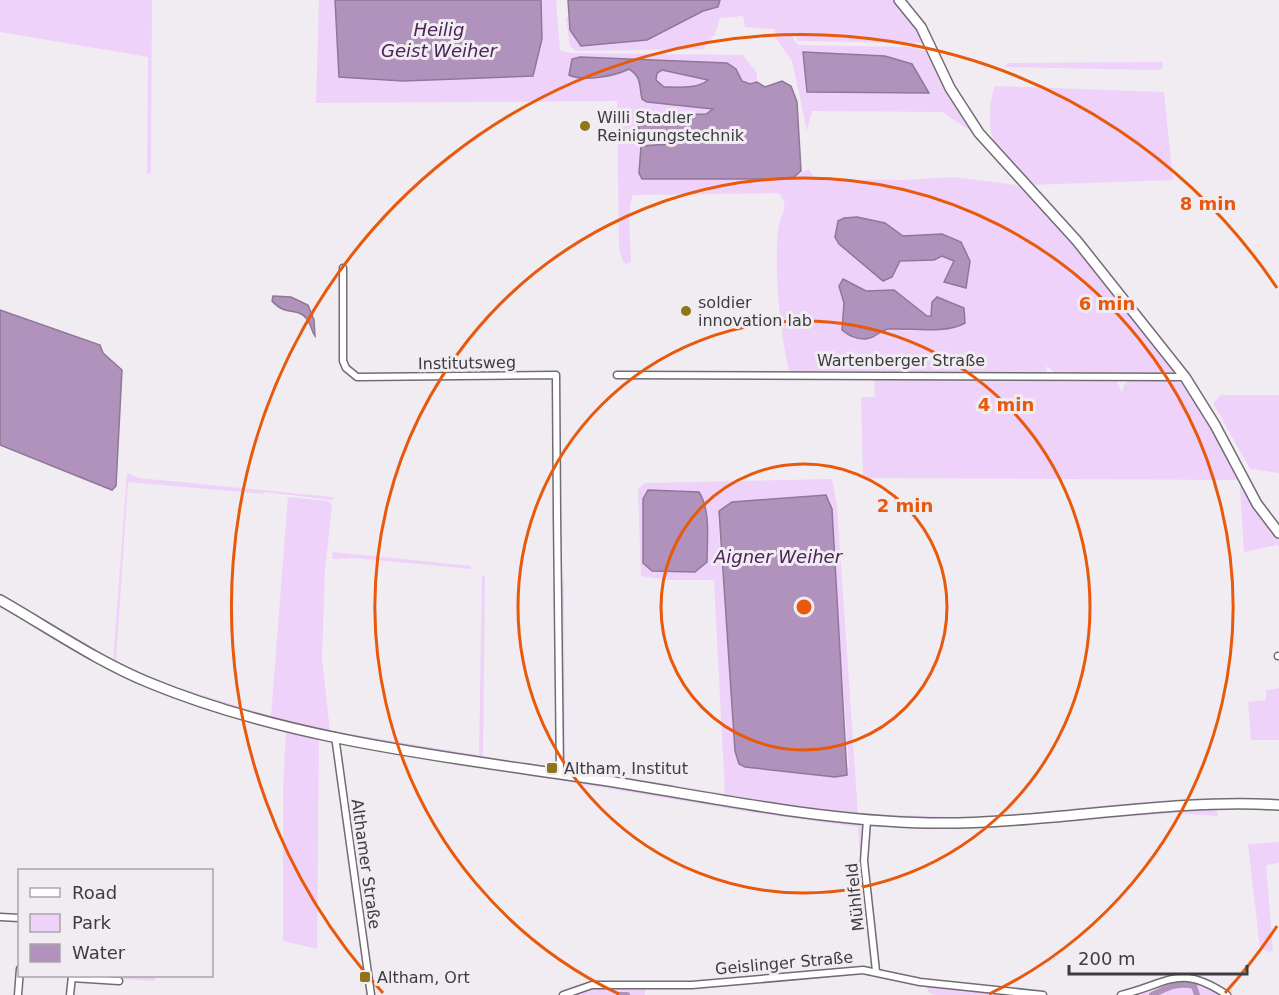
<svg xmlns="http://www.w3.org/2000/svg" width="1279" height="995" font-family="'DejaVu Sans',sans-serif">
  <rect width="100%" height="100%" fill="#f0ecf2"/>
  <g fill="#efd2f9" fill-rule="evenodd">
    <path d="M0,0H152L151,172L147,174L148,57L0,32Z"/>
    <path d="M319,0H335L340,77L403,81L533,76L542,39L541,0H556L560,50L569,53L743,55L757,73V82L750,84L742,81L736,69H629C639,75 640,79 640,90L714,109L706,114L637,116L638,131L646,139L670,138V144L646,145L793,177L809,169L815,179L905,180L953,177L1017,185L1065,232L1173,368L1172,372L1161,375L1055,373L1047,366L1046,373L789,371C780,332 774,270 778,231C779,216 792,206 778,193L633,195C626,211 631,244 631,262L627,264L623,262L619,248L617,101L316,103ZM885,223L903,236L942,234L961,242L966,288L945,277L953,267L954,261L942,256L934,260L900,261L892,277L883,281C870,270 858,259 845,247ZM839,286L866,291L894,290L927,316L932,312V302L958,327L905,331L888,328L871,339L842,318L844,303Z"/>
    <path d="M720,0H892L916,25L922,43L798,41L796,36H792L798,45L910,47L926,51L936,72L975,134L942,112L812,111L807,131L792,61L775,37V29L745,27L743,16L720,18L715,34L703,49L576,51L570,46L566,18L569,16L570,30L581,46L647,40L703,11L718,7ZM804,52L885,56L912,64L928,92H807Z"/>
    <path d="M1163,62L1162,69L1153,70L1004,67L1007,63Z"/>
    <path d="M662,70L708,80C698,89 678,87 664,87L656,80L657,73Z"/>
    <path d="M995,86L1164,92L1173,180L1030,185C1020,176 1007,166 1000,155C987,137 988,104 995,86Z"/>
    <path d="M874,378L1117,381L1122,393L1124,385L1128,381C1141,379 1166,377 1179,382C1197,389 1229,460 1239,480L863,478L861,397H875Z"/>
    <path d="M1221,395H1279V473L1250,469L1213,403Z"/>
    <path d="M127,473L139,478L333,497V500L264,492V494L128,482L116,661L163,683L271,716L288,497L329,501L332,507L325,569L322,658L330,731L278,721L168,687L113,661Z"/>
    <path d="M832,479L837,506L858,815L837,814L565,770L562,760L561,588L564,575L565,767L725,794L714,580H669L641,576L638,489L645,483ZM826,495L830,500L849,768L745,767L739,764L735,751L718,517L732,502Z"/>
    <path d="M1240,487H1244L1279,537V547L1277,545L1244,552Z"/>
    <path d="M333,552L471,566V569L356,558L332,559Z"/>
    <path d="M482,576H485L483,756L555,767L551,769L472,757L338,732L479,755Z"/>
    <path d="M0,593L110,658L106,659L0,597Z"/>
    <path d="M0,603L116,670L319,739L317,949L283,941V787L286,732L137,684L93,661Z"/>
    <path d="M1279,688V740H1251L1248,702L1266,700V690Z"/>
    <path d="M487,766L550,775L553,778L554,776L862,823V854L873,955L863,902L858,827L743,811L484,768Z"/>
    <path d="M1144,802L1148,805L967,820L876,816L872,814L976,818Z"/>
    <path d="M1217,809L1218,816L1174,813L1007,826L871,827L867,858L879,961H877L866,869L869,826L872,824Z"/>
    <path d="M1279,842V863L1266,865L1273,950L1269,952L1260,948L1248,844Z"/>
    <path d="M102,976H155V981L102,978Z"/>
    <path d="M1184,979L1204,985L1220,995H1136Z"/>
    <path d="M927,986L1008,995H934L928,992Z"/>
    <path d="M589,988H645V995H568Z"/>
  </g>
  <g fill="#b192bc" stroke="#8e7896" stroke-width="1.5" fill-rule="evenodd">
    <path d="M335,0H541L542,39L533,76L403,81L339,77Z"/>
    <path d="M568,0H720L718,7L703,11L647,40L581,46L570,30Z"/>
    <path d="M803,52L885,56L912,64L929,93L807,92Z"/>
    <path d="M580,57L727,63L736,69L742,81L750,84L757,82L765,87L782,81L791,86L797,102L801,171L794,177L780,179H642L639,173L641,146L669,144L670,139L640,137L637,116L706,114L713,109L647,102L642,99C639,86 642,77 629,69C615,76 584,82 569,75L572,59ZM662,70L708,80C698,89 678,87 664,87L656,80L657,73Z"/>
    <path d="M857,217L885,223L903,236L942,234L961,242L970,261L966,288L944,282L954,261L942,256L934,260L900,261L892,277L883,281L839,244L835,237L838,221L844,218Z"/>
    <path d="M843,279L866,291L894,290L927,316H931L932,302L937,297L964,308L965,323C947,334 910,328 889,329C880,329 875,340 864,339C855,339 849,336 842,330L844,303L839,286Z"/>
    <path d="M273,296L291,297L308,305L314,320L315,336C311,331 311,323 306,318C297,307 286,317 272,301Z"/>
    <path d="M0,310L100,345L103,353L122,370L116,486L112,490L0,445Z"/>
    <path d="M648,490L699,492C711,511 707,539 707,562L695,572L652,571L643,563V499Z"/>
    <path d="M826,495L832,509L833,527L847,775L835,777L745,767L739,764L735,751L719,511L732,502Z"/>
  </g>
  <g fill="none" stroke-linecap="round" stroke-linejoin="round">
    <g stroke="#b192bc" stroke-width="6">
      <path d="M619,995H627"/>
      <path d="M1152,995C1167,988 1177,982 1194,986L1197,995"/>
    </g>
    <defs>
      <g id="street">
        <path d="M343,268V361L346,368L357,377L556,375L557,513"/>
        <path d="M617,375L1185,377"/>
        <path d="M557,515L560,774"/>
        <path d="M1278,656H1279"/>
        <path d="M335,736L371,995"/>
        <path d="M867,820L864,861L876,971"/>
        <path d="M0,917L20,918"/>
        <path d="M72,978L119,981"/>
        <path d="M18,995L20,969"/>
        <path d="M70,995L72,976"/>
        <path d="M563,995L592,985H692L863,970L920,982L1043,995"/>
        <path d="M1121,995C1170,983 1179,963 1227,995"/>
      </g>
      <g id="secondary">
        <path d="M899,0L921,27L950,88L979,133L1077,241L1185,377L1215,425L1257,504L1279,533"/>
        <path d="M0,600C49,628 98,662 150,683C293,742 457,758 608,781C715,798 821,821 929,823C1046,825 1162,798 1279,805"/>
      </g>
    </defs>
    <use href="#street" stroke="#706c72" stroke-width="9"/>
    <use href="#secondary" stroke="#706c72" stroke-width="12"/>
    <use href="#street" stroke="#fff" stroke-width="6"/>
    <use href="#secondary" stroke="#fff" stroke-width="9"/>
  </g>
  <g fill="none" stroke="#e8590c" stroke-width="3">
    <circle cx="804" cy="607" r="143"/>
    <circle cx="804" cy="607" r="286"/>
    <path d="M619 994A429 429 0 1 1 989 994"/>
    <path d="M1277 926A571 571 0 0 1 1225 993M383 993A571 571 0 1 1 1277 288"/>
  </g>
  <g fill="#91751b" stroke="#f0ecf2" stroke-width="2">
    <circle cx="585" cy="126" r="6"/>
    <circle cx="686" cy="311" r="6"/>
    <rect x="546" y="762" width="12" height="12" rx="3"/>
    <rect x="359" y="971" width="12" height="12" rx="3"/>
  </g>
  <g text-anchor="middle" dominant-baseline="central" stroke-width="6" stroke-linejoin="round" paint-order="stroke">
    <g font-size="16" fill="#3d3c3e" stroke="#f0ecf2" text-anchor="start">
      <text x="597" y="117">Willi Stadler<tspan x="597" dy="18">Reinigungstechnik</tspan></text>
      <text x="698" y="302">soldier<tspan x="698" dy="18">innovation lab</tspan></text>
      <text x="564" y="768">Altham, Institut</text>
      <text x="377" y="977">Altham, Ort</text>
    </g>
    <g font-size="16" fill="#3d3c3e" stroke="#f0ecf2">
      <text x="901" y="360">Wartenberger Straße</text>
      <text transform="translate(467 363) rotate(-1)">Institutsweg</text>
      <text transform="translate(366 864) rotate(82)">Althamer Straße</text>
      <text transform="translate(855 897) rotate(-96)">Mühlfeld</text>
      <text transform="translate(784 963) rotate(-5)">Geislinger Straße</text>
    </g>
    <g font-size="18" font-style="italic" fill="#4b2358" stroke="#f0ecf2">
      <text x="439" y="29">Heilig<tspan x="439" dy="21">Geist Weiher</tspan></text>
      <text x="778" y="556">Aigner Weiher</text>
    </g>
  </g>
  <circle cx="804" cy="607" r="9" fill="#e8590c" stroke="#f0ecf2" stroke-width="3"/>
  <g font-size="18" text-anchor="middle" font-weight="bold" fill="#e8590c" stroke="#f0ecf2" stroke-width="6" stroke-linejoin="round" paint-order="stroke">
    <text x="1208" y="210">8 min</text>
    <text x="1107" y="310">6 min</text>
    <text x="1006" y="411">4 min</text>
    <text x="905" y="512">2 min</text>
  </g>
  <rect x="18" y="869" width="195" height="108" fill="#f0ecf2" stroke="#a8a6aa" stroke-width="1.5"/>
  <rect x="30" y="888" width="30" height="9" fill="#ffffff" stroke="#a8a6aa" stroke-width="1.5"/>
  <text x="72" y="899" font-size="18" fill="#3d3c3e">Road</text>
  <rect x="30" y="914" width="30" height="18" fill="#efd2f9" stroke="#a8a6aa" stroke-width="1.5"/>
  <text x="72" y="929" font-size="18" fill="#3d3c3e">Park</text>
  <rect x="30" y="944" width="30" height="18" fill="#b192bc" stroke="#a8a6aa" stroke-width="1.5"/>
  <text x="72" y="959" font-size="18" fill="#3d3c3e">Water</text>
  <path d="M1069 965v9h178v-9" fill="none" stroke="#3d3c3e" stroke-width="3"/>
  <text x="1078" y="965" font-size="18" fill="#3d3c3e" stroke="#f0ecf2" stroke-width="4.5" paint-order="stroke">200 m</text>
</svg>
